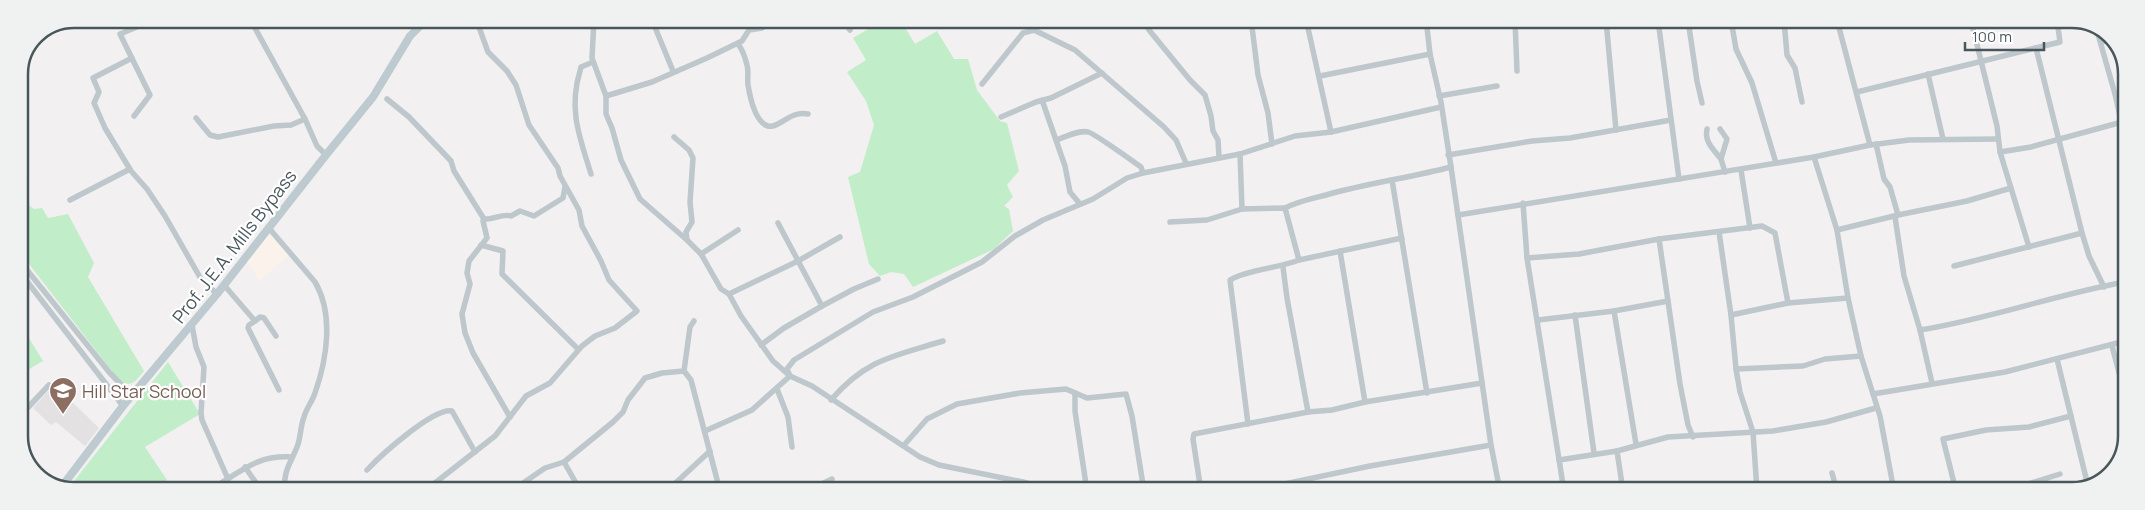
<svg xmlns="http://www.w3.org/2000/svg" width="2145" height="510" font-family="Manrope,sans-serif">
  <rect width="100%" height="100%" fill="#f2f0f1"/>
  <path fill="#fbf3eb" d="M269,234L289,255L260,280L247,262Z"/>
  <path fill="#e3e1e2" d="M57,381L72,402L99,428L85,446L56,422L51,425L33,408Z"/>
  <g fill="#c2edc9">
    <path d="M885,19H900L915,44L937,31L954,59H968L977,90L1000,121L1007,123L1019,171L1007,185L1013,197L1004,206L1009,209L1013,231L994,249L913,287L904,274L891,272L880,276L869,264L848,177L860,172L874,125L866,101L847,72L866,60L853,38Z"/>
    <path d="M19,198L34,209L42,208L48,218L68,214L94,263L88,277L144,371C137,379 133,387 121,383L19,251Z"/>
    <path d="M19,322L43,361L19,375Z"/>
    <path d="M168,362L200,414L145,447L167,480L152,490H67Z"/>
  </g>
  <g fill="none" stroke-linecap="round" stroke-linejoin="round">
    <g stroke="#bdc7cc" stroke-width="5.5">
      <path d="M250,19L305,119L317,146L326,155"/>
      <path d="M594,19L592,58L606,96V114L612,128L621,160L640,199L687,240L701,254L721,289L729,294L741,316L773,361L790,376L812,386L920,457L939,465L1023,482L1053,491"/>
      <path d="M841,19L850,30"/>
      <path d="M1028,19L1034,30L1075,50L1164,127L1176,140L1186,163"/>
      <path d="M1143,19L1149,30L1190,80L1205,95L1211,116L1213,131L1218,140L1219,157"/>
      <path d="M1251,19L1258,75L1268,113L1272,144"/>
      <path d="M1306,19L1331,132"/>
      <path d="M1426,19L1430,54L1441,102L1451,167L1491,445L1500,491"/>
      <path d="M652,20L673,71"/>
      <path d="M1515,20L1517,71"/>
      <path d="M1606,20L1616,130"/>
      <path d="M1658,20L1679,179"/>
      <path d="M1688,20L1697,81L1702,103"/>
      <path d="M1731,20L1736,49L1752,83L1776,163"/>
      <path d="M1784,20L1787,55L1795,68L1802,102"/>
      <path d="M1837,20L1870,145"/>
      <path d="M1971,20L1997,126L2000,152L2029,247"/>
      <path d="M2096,27L2115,94L2126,143"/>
      <path d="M2101,42L2113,39"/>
      <path d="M738,44C743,50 745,57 747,65C749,72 747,78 748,85C750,97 755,122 768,126C779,129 790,110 808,114"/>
      <path d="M2036,48L2082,233L2089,256L2104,287"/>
      <path d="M132,58L93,78L99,92L94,103L105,128L131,171L147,189L165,216L201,279L217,294"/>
      <path d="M1928,74L1943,139"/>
      <path d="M1320,76L1430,54"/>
      <path d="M982,84L1023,33L1034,30"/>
      <path d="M1857,92L2060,42L2057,20"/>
      <path d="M2115,94L2126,92"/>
      <path d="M606,96L652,82L707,58L742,41L749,30L762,28L777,19"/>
      <path d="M1439,96L1497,86"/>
      <path d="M387,99L409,117L451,161L454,171L484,219"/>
      <path d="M1042,100L1065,166L1070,192L1080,204"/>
      <path d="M134,116L150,95L120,34L156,19"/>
      <path d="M1001,117L1036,102L1051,98L1102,73"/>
      <path d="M196,118L210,135L218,137L274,126L291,125L305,119"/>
      <path d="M1707,129C1704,142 1714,150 1721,159"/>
      <path d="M1720,129L1727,139L1721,159L1725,172"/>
      <path d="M674,137L689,150L693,158L690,202L692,222L686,232L687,240"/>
      <path d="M1057,140C1066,136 1079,130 1088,132C1092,132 1134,162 1141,167L1143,173L1240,154L1295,136L1331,132L1441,107"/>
      <path d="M1876,144L1884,179L1890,187L1898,215"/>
      <path d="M2000,152L2031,147L2122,122"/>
      <path d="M1240,154L1242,209"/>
      <path d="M1448,155L1532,141L1570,138L1671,120"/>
      <path d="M1814,157L1837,230L1848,298L1861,356L1880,416L1894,491"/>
      <path d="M1741,170L1750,228"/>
      <path d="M591,174C580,138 568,110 580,71L581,67L593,62"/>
      <path d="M1392,180L1427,393"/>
      <path d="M70,200L130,169"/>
      <path d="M1523,203L1527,258L1564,491"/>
      <path d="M1285,208C1299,201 1311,199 1326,195C1367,183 1409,178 1451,167"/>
      <path d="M1458,215L1814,157L1870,145L1909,140L1998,139"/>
      <path d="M1895,217L1904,276L1920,330L1932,383"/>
      <path d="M1170,222L1207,220L1242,209L1285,208L1299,260"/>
      <path d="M268,227L315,282C334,314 327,359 315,393C312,402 306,409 304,417C300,427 301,438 297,447C289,467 285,467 284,490"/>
      <path d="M1837,230L1898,215L1967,201L2011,188"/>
      <path d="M1719,232L1731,315L1736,369L1740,392L1753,432L1757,491"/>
      <path d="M1659,239L1680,384L1688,425L1693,437"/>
      <path d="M481,245L503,251L502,274L578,349"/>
      <path d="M1340,251L1365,402"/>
      <path d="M701,254L738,230"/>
      <path d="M1527,258L1579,254L1659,239L1762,226L1775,233L1788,303"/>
      <path d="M19,260L109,372L132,396"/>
      <path d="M1954,266L2082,233"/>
      <path d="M1283,267L1287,298L1308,412"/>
      <path d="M19,271L123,406"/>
      <path d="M224,285L255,321L260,317L264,318L276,336"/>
      <path d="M729,294L798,261L840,237"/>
      <path d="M822,306L854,289L878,279"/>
      <path d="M1614,311L1636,444"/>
      <path d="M1575,315L1594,453"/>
      <path d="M1731,315L1788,303L1848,298"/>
      <path d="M1538,320L1614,311L1668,301"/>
      <path d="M255,321L249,325L248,328L279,390"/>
      <path d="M694,321L690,327L684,371L691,380L720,491"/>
      <path d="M192,325L196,347L204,367L201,413L202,420L228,479"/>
      <path d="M1920,330C1990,319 2057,294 2125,282"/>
      <path d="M761,345L784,328L822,306L778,223"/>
      <path d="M2112,346L2125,395"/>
      <path d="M2057,359L2088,486"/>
      <path d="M1736,369L1803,366L1825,359L1861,356"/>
      <path d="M777,389L788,417L792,447"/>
      <path d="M1075,393V411L1087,491"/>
      <path d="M1873,394L2005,372L2125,341"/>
      <path d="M831,400C866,359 894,356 943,341"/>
      <path d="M19,417L49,385"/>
      <path d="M510,417L473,353L465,333L462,314L470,284L467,273L469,261L487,238L483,221L484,219C493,220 503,213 511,216L520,211L534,216L563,198L565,187"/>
      <path d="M1248,424L1230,280C1246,270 1279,268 1299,260L1402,238"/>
      <path d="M705,431L752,410L790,376L787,369L794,360L873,312L913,297L982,262L1015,236L1043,220L1093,199L1127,178L1143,173"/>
      <path d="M904,445L927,419L957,404L1020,393L1066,389L1087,398L1126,394L1132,416L1144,491"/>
      <path d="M1617,451L1623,491"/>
      <path d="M1559,460L1617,451L1668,437L1773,431L1826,422L1876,408"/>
      <path d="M564,462L580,490"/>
      <path d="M245,467L261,490"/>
      <path d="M367,470C380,456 434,407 452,411L475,452"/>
      <path d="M1832,473L1837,491"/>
      <path d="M209,490C239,474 254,455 291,457"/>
      <path d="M426,490L495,436L526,396L550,383L582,346L595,336L615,328L637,311L609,280L601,261L582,226L579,210L560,176L558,168L529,125L516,85L507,71L488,52L476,19"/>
      <path d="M513,490L545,468L564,462L613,422L623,412L628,400L645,378L662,373L684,371"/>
      <path d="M668,490L710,451"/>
      <path d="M807,491L832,479"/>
      <path d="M1201,491L1193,439L1194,434L1308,412L1332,410L1365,402L1482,383"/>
      <path d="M1251,491L1370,466L1491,445"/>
      <path d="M1724,491L1757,484"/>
      <path d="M1956,491L1943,439L1986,430L2029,427L2071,416"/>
      <path d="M2006,491L2060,474"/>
    </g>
    <path stroke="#bdcad0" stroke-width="8" d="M60,489L123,406L217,294L326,155L373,97L410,36L427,19"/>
  </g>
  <defs>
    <symbol id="school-pin" viewBox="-11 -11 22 30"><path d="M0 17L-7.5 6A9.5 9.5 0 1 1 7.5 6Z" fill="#8d6e63" stroke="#fff"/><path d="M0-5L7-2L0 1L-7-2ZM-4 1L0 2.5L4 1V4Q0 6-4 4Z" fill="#fff"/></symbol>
  </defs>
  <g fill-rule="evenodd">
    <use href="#school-pin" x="47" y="375" width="32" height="43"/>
  </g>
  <g text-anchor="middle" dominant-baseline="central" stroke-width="4.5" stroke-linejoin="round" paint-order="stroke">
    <g font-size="18" fill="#49575c" stroke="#fff">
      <text transform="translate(234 246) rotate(-52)">Prof. J.E.A. Mills Bypass</text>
    </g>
    <g font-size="18" fill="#785e54" stroke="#fff" text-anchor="start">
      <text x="82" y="391">Hill Star School</text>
    </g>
  </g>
  <path d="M0 0H2145V510H0ZM74 28H2072A46 46 0 0 1 2118 74V436A46 46 0 0 1 2072 482H74A46 46 0 0 1 28 436V74A46 46 0 0 1 74 28Z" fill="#f0f2f2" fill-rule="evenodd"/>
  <path fill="none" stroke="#49575c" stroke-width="2.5" d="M74 28H2072A46 46 0 0 1 2118 74V436A46 46 0 0 1 2072 482H74A46 46 0 0 1 28 436V74A46 46 0 0 1 74 28Z"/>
  <path d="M1965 42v8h79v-8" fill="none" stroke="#49575c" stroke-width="2.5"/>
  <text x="1972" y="42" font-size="15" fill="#49575c" stroke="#ffffff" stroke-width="4" paint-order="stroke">100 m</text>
</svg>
